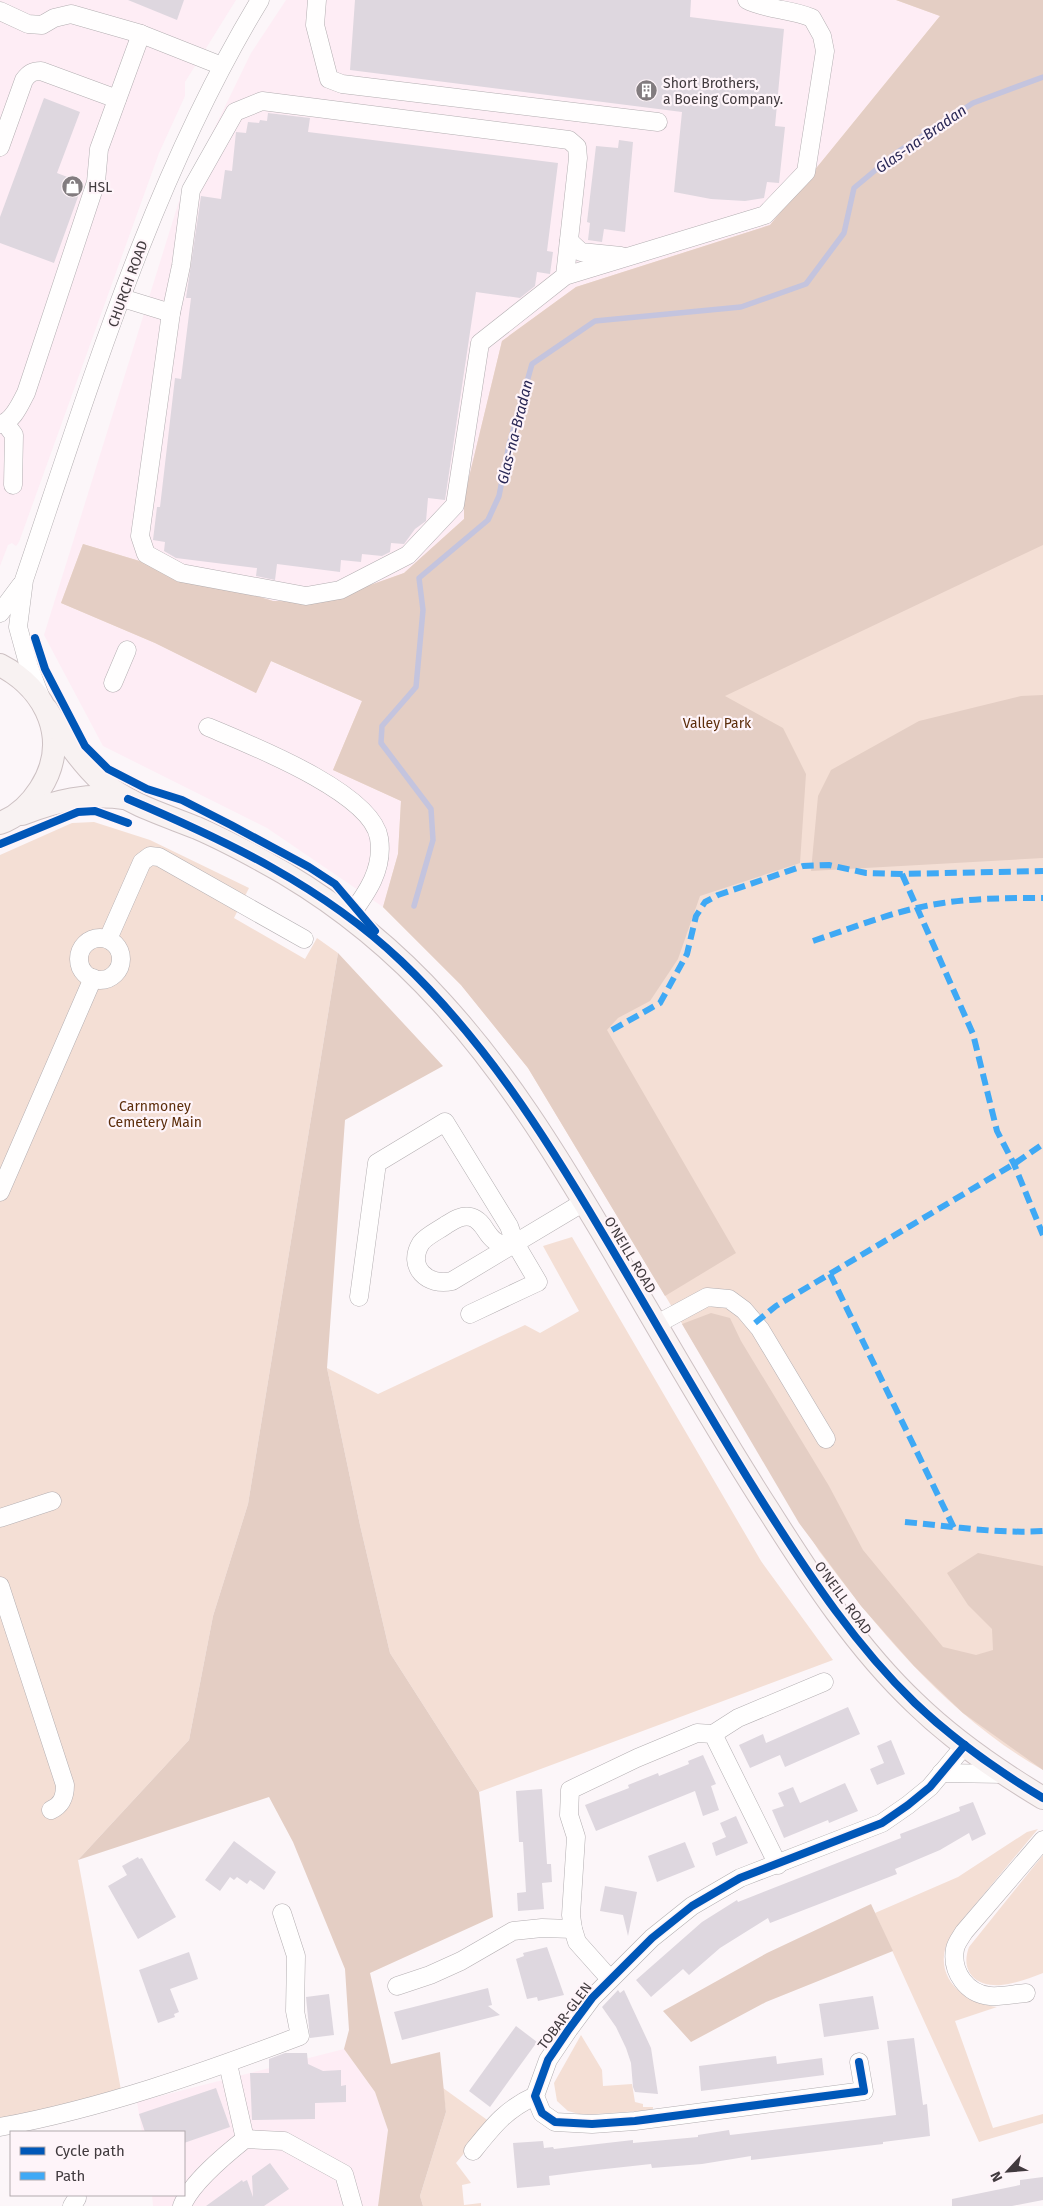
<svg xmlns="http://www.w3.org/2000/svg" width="1043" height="2206" font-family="'Fira Sans',sans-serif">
  <rect width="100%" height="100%" fill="#fcf6f9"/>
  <g fill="#feedf5">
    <path d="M0,0H236L185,82V96L159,153L19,542L16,546L12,543L8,545L0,566Z"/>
    <path d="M286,0H896L940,16L770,225L576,287L464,498V519L404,573L323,602L273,601L83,544L61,603L155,643L255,692L270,661L362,701L334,770L401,801L398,854L383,907L267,828L103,746L44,635L179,201L251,53Z"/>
    <path d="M344,2049L375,2092L388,2130L378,2206H153L152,2195H184V2132H142L137,2102Z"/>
  </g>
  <g fill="#f4dfd5">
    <path d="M896,0H1043V1770C951,1718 881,1634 819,1551L528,1068L461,985L383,907L398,854L401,801L333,770L362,701L271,661L256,693L155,643L61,603L83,544L273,601L323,602L404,573L464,519V498L502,341L576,287L770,225L940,16Z"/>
    <path d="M94,822L150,840L249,888L234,918L305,959L317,938L338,953L248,1504L213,1616L189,1740L78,1860L121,2090L0,2121V855L72,823Z"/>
    <path d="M572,1237L761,1561L833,1660L479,1792L390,1653L360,1525L327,1368L378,1394L525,1325L540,1333L579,1311L543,1246Z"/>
    <path d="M1038,1829C1018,1853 999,1876 979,1900C968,1913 952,1930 946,1946C935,1981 967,2003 997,2007L955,2021L993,2128L1043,2114V2123L979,2142L875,1913L958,1877L1027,1832Z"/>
    <path d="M1043,1855V1973C1030,1978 1015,1984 1001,1985C975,1987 960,1971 969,1947Z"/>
    <path d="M581,2035L602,2070L603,2086L632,2084L635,2102L643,2104V2107H653V2110L583,2115L568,2111L557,2101L554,2083Z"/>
    <path d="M443,2088L490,2122L456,2163L471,2183L462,2185L464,2205L481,2203V2206H423L420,2196L446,2112Z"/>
  </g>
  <g fill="#e4cec4">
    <path d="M896,0H1043V545L725,696L783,728L806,774L800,863L700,896L678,959L650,1001L618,1018L607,1030L736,1253L665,1296L528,1068L461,985L383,907L398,854L401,801L333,770L362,701L271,661L256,693L155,643L61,603L83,544L273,601L323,602L404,573L464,519V498L502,341L576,287L770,225L940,16Z"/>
    <path d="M1043,695V858L811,871L818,796L831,770L919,721L1021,696Z"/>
    <path d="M338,953L443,1066L345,1120L327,1368L360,1525L390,1653L479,1792L493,1917L370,1973L391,2064L440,2052L446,2112L420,2196L423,2206H378L388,2130L375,2092L344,2049L349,2030L345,1969L293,1842L269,1797L78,1860L189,1740L213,1616L248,1504Z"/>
    <path d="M711,1313L730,1318L741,1341L829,1486L863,1550L943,1647L976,1655L993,1650L992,1629L968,1605L947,1573L978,1553L1043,1566V1770L963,1713L914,1666L861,1606L799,1523L682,1324Z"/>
    <path d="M871,1904L893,1951L766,2002L691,2042L663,2011L767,1953Z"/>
  </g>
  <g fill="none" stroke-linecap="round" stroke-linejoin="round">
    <path stroke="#c4c4de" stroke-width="5.5" d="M414,906L433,840L431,809L381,743L382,726L416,687L423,610L419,578L488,520L499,496L509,445L532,364L595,321L741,307L806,284L844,233L854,188L896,153L973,103L1043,77"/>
  </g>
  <g fill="#ded7df">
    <path d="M128,0H184L177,20Z"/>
    <path d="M355,0H691L690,17L784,29L775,126L785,127L779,183L767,182L764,198L745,201L711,199L674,192L682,112L350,70Z"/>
    <path d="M44,98L80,112L57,173L83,183L54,263L0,243V217Z"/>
    <path d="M268,113L310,118L308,132L558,163L547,251L553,252L550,274L537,272L535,286L520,298L476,292L445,500L428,498L426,521L415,529L404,544L391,543L390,552L382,556L362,554L361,562L341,560L340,572L277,564L275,580L256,576L257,568L176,558L164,551L165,542L153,540L157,507H160L175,378L181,379L191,298H186L201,196L221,199L225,170L232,171L236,132L246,133L248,122L259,123L260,120L267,121Z"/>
    <path d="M619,140L633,142L625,232L604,229L602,242L588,240L590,223L587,222L596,146L618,148Z"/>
    <path d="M848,1707L860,1734L785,1767L780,1755L750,1768L739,1745L763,1734L766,1743Z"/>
    <path d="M891,1740L905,1774L877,1785L870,1769L884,1763L877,1746Z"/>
    <path d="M703,1755L716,1784L711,1786L719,1810L703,1816L695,1791L596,1831L585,1805L629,1788L628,1785L658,1773L659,1776L689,1764L688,1761Z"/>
    <path d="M845,1783L858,1811L829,1823L828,1820L784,1838L772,1810L784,1806L778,1793L793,1787L800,1803Z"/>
    <path d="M542,1789L547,1864H551L552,1882L542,1883L544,1909L518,1911L517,1893L526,1892L523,1842H519L516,1791Z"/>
    <path d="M973,1802L986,1834L972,1841L969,1833L940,1850L895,1869L897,1874L770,1923L768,1918L720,1948L689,1975L683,1969L651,1997L636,1980L702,1922L737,1900L738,1902L901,1838L900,1834L960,1811L959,1807Z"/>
    <path d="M736,1816L748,1843L716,1856L712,1843L726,1837L720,1823Z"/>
    <path d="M234,1841L276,1872L264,1890L250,1880L247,1884L237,1877L234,1880L230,1877L220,1891L205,1880Z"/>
    <path d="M685,1842L695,1867L657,1882L648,1856Z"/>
    <path d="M138,1857L139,1859L142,1858L176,1917L138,1939L108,1886L127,1875L122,1866Z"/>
    <path d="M605,1886L637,1892L628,1936L623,1915L600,1911Z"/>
    <path d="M547,1947L564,1995L538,2001L537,1997L527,1999L516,1959L524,1956L523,1953Z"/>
    <path d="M189,1952L198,1979L170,1989L179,2012L174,2014L175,2017L158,2023L139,1970Z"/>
    <path d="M488,1988L492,2005L488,2006L500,2015L402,2040L394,2012Z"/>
    <path d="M618,1990L620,1993L624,1990L651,2048L658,2094L635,2092L633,2087L631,2063L626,2048L616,2027L602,2007Z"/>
    <path d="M329,1994L334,2035L310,2038L306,1997Z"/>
    <path d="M873,1996L879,2029L824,2037L819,2004Z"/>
    <path d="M516,2026L537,2042L490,2107L469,2091Z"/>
    <path d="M914,2038L923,2105L927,2104L930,2136L883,2142V2144L751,2160V2156L702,2164L652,2168L651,2164L587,2171L549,2176L550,2185L517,2188L513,2143L543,2141L544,2148L553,2147L554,2149L633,2140V2143L698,2137V2135L729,2130L730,2135L896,2115L887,2041Z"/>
    <path d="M285,2053H307L308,2064L323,2071L341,2070V2086L346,2085V2102L315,2103V2119L252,2120L250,2073H269V2059Z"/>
    <path d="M776,2056L777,2064L822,2058L824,2075L701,2091L699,2066Z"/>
    <path d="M216,2088L230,2127L184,2143V2132H145L139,2114Z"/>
    <path d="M270,2163L289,2189L264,2206H206L242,2180L243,2182L247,2180L253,2197L252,2176Z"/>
    <path d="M1043,2177V2200L1012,2206H952V2199L1020,2185V2180Z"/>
  </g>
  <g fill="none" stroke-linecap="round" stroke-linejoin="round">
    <defs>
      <g id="minor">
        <path d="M317,0L315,25L329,79L342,84L658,122"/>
        <path d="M0,11L28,24L42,25L54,18L71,14L141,34L222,66"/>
        <path d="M0,147L24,80C29,73 33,71 41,71L117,99"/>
        <path d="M569,241L581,252L621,256"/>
        <path d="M565,276L578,158L577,147L569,140L262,101L235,112L191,190L181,266L171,313L140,536L146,554L181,573L306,596L340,590L408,555L455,505L480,343L565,276L765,215L806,172L825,51L822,36L812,18C791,9 767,10 747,0"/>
        <path d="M122,298L171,313"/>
        <path d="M5,423L14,435L13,485"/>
        <path d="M0,424C13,422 20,404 26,393L96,182L99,149L141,34"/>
        <path d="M0,613L21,585"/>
        <path d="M113,683L127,650"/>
        <path d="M40,696L29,667L18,627L24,580C90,385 153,176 260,0"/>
        <path d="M208,727C248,744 372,792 379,838C384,869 367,893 349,917"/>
        <circle cx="100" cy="959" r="21"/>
        <path d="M108,939L142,862L150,856L159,857L304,939"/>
        <path d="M0,1192L93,978"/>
        <path d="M510,1246C506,1245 499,1244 495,1241C485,1234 484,1221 471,1217C461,1215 454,1220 446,1225C439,1230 426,1236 421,1243C406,1267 428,1287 452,1281L584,1202"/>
        <path d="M359,1297L377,1163L445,1122L509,1226L515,1243L538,1282L470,1314"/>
        <path d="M657,1324L707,1297L729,1299L744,1310L760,1329L826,1439"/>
        <path d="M0,1518L52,1501"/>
        <path d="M0,1586L65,1785C65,1797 62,1805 51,1810"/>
        <path d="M713,1734L738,1718L824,1682"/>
        <path d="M941,1773L1005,1774"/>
        <path d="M610,1979L577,1942L573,1929L571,1915L576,1837L569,1815L570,1790L637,1758L697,1733L713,1734L778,1865"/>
        <path d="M397,1986L430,1975L461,1961L513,1931L542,1928L573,1929"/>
        <path d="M1026,1993C1014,1994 1002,1997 990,1996C967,1994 951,1972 955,1949C956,1943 961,1937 964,1932L1043,1840"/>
        <path d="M859,2062L864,2091L635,2121L592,2124L555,2122L542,2113L535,2096L548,2060L569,2029L592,1998L652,1938L692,1906L740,1878L882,1823L908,1805L930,1787L965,1745"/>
        <path d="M228,2064L245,2139"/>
        <path d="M0,2127C103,2108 202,2073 300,2036L295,2011L296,1956L282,1913"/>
        <path d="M473,2151C493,2126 506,2109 535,2096"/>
        <path d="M72,2206L77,2198"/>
        <path d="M182,2206C191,2183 225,2155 245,2139L284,2141L344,2174L353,2206"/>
      </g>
      <g id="major">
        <path d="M0,665C47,689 71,741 40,789C31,803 17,817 0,823"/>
        <path d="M47,710C62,735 80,762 102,782C128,804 165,815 197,828C227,841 256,857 284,873C343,908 396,952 442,1003C505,1072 554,1151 602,1232C657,1325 710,1420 769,1511C812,1579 857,1648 915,1703C953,1740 998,1771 1043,1798"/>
        <path d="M22,814C56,801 87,793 124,798"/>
      </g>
    </defs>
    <use href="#minor" stroke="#b3aeb1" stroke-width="19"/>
    <use href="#major" stroke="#cdc1c3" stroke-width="24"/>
    <use href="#minor" stroke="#fffefe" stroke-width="18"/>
    <use href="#major" stroke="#f8f2f2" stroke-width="22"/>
    <g stroke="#3fa9f5" stroke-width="6" stroke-dasharray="12 6" stroke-linecap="butt">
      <path d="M902,874L973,1034L997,1131L1014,1164L1043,1235"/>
      <path d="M813,941C855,927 899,909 943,903C976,898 1009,898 1043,898"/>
      <path d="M612,1030L660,1003L687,954L696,916L705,902L718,895L803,866L829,865L866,873L902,874L1043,871"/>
      <path d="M830,1274L954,1528"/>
      <path d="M755,1323L776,1306L1014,1164L1043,1144"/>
      <path d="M905,1522C951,1526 996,1534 1043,1531"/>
    </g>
    <defs>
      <g id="cycleway">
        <path d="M35,638L45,669L85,746L108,769L147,789L182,800L231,825L309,867L335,884L375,931"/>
        <path d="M128,799C227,841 322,886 401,961C485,1041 545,1136 603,1234C658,1326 710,1419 767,1509C811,1578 856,1646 915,1703C953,1739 998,1771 1043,1798"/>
        <path d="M0,844L78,812L95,811L128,823"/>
        <path d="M859,2062L864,2091L635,2121L592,2124L555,2122L542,2113L535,2096L548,2060L569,2029L592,1998L652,1938L692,1906L740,1878L882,1823L908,1805L930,1787L965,1745"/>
      </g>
    </defs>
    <use href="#cycleway" stroke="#fef4f9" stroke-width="11"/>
    <use href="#cycleway" stroke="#0057b8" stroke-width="8"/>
  </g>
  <defs>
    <symbol id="building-disc" viewBox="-11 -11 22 22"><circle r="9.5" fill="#827c7f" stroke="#fef4f9"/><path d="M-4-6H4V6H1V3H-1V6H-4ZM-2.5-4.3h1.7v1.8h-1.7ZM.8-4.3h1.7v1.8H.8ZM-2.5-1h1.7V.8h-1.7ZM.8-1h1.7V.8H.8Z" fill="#fff"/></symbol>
    <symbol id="shop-disc" viewBox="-11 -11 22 22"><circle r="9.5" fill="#827c7f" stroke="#fef4f9"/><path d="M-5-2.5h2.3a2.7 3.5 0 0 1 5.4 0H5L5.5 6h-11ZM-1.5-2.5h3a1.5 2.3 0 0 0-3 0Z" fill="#fff"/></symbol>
  </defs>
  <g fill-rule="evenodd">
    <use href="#building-disc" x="634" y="78" width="25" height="25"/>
    <use href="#shop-disc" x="60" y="174" width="25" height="25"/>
  </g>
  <g text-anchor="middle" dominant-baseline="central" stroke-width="4.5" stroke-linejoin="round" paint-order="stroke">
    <g font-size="14" fill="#413a3e" stroke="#fef4f9" text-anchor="start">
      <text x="663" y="83">Short Brothers,<tspan x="663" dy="16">a Boeing Company.</tspan></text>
      <text x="88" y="187">HSL</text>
    </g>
    <g font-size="14" fill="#413a3e" stroke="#fef4f9">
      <text transform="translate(128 284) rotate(-70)">CHURCH ROAD</text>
      <text transform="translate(630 1255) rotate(59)">O'NEILL ROAD</text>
      <text transform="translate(843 1598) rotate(54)">O'NEILL ROAD</text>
      <text transform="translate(565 2016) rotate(-53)">TOBAR-GLEN</text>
    </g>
    <g font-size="14" fill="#5c2d0b" stroke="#fef4f9">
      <text x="717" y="723">Valley Park</text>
      <text x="155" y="1106">Carnmoney<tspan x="155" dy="16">Cemetery Main</tspan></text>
    </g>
    <g font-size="15" font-style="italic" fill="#2a2856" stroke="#fef4f9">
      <text transform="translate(921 139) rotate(-35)">Glas-na-Bradan</text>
      <text transform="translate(515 432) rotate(-76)">Glas-na-Bradan</text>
    </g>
  </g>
  <rect x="10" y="2131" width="175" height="65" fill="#fef4f9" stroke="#b2aaae"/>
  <rect x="20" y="2147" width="25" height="8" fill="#0057b8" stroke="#b2aaae"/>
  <text x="55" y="2156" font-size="15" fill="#413a3e">Cycle path</text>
  <rect x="20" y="2172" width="25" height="8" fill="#3fa9f5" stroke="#b2aaae"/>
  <text x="55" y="2181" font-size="15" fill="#413a3e">Path</text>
  <g transform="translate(1008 2171) rotate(244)" stroke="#fef4f9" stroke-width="4" paint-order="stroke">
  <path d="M0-4L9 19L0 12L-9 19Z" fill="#413a3e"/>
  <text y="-8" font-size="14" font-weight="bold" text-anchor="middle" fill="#413a3e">N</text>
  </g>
</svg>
